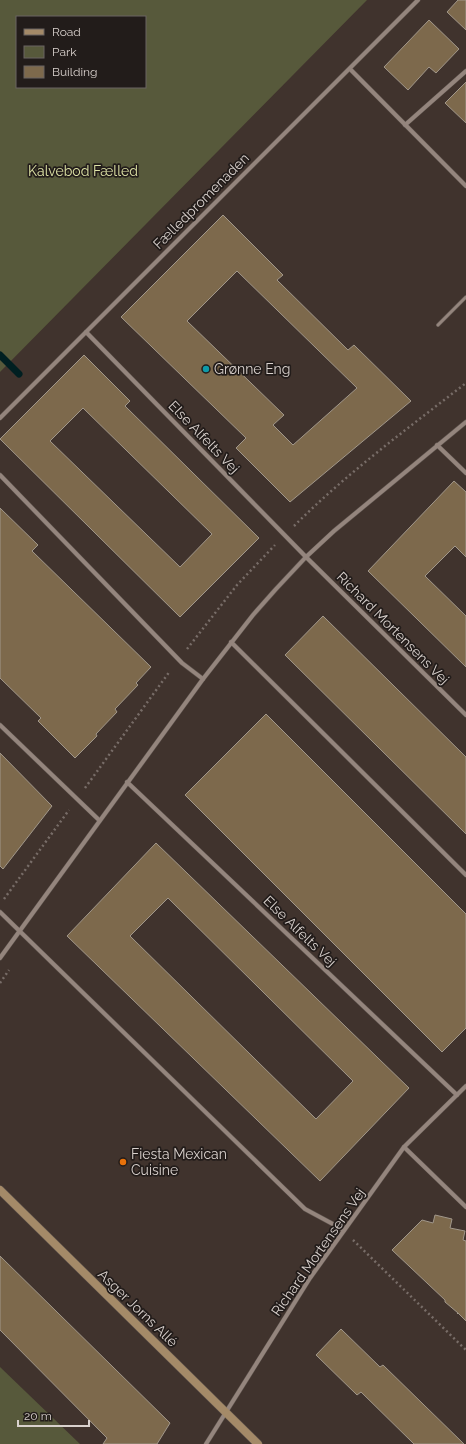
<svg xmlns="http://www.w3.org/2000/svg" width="466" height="1444" font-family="Raleway,sans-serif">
  <rect width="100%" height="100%" fill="#40332d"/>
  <g fill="#57593b" fill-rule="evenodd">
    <path d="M0,0H367L0,372ZM17,17H145V87H17Z"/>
    <path d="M0,1367L80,1444H0Z"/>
  </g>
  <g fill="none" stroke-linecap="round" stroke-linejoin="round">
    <path stroke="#001f21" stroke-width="7" d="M0,355L19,374"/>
  </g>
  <g fill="#7d694c" stroke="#a1978a" fill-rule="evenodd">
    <path d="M458,0H466V30L447,12Z"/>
    <path d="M429,20L459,49L436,73L429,67L408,90L384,67Z"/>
    <path d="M466,82V123L445,103Z"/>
    <path d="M223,215L283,275L277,280L348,350L354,345L411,401L290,502L236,448L246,438L121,317ZM237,271L357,388L293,445L273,425L284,415L187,321Z"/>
    <path d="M84,355L130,401L125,406L259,538L180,617L0,439ZM83,408L212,534L180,567L50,441Z"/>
    <path d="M454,481L466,492V557L455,546L425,576L466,616V667L368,571Z"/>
    <path d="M0,508L38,545L32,551L151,667L136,683L138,685L115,709L117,712L96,734L97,736L75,758L38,721L41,718L0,678Z"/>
    <path d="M323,616L466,757V834L285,655Z"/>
    <path d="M266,714L466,914V1028L442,1052L185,795Z"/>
    <path d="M0,753L52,806L3,869L0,866Z"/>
    <path d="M156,843L409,1088L320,1181L67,936ZM168,898L353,1081L316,1119L130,936Z"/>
    <path d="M435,1215L452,1219L450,1228L465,1231L463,1240L466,1241V1321L458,1313L457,1314L458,1313L445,1302V1300L392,1250L422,1220L433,1223Z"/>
    <path d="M0,1256L170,1423L157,1444H103L107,1438L0,1330Z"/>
    <path d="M341,1329L380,1367L383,1365L464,1444H414L361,1392L357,1395L316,1355Z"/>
  </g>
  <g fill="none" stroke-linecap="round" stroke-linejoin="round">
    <defs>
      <path id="lane" d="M438,325L466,297"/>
      <g id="street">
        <path d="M350,69L466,186"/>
        <path d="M405,125L466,71"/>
        <path d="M86,332L306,557L466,715"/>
        <path d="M0,418L418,0"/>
        <path d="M437,445L466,473"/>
        <path d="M0,475L182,663L203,679"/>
        <path d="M231,642L466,875"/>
        <path d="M0,725L99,820"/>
        <path d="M127,782L457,1095"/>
        <path d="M0,912L305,1209L344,1230"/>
        <path d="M0,958L203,679L253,615L276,589L306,557L334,531L466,422"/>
        <path d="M404,1147L466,1207"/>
        <path d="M206,1444L310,1278L404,1147L466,1086"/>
      </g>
      <path id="secondary" d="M0,1190L258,1444"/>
    </defs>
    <use href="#lane" stroke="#5c524c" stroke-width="4"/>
    <use href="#street" stroke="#5c524c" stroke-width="5"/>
    <use href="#secondary" stroke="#5c524c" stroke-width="9"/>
    <g stroke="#786d68" stroke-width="2.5" stroke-dasharray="2 3" stroke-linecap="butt">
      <path d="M294,526C347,473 407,429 466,383"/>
      <path d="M187,649L237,585L275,545"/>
      <path d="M85,788L170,671"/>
      <path d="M4,899L69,810"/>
      <path d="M0,983L9,970"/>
      <path d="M353,1240L466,1350"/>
    </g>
    <use href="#lane" stroke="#94857d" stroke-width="3"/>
    <use href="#street" stroke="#94857d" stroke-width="4"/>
    <use href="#secondary" stroke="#a48a68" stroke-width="8"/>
  </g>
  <circle fill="#0f9aa8" stroke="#221c1a" stroke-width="1.5" cx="206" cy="369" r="4"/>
  <circle fill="#e8710a" stroke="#221c1a" stroke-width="1.5" cx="123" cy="1162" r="4"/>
  <g text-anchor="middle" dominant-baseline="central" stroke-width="3.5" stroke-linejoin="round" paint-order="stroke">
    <g font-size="14" fill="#dee3a6" stroke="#221c1a">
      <text x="83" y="171">Kalvebod Fælled</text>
    </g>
    <g font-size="14" fill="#d9d1cd" stroke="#221c1a">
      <text transform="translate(201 201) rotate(-45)">Fælledpromenaden</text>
      <text transform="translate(204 437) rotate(46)">Else Alfelts Vej</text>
      <text transform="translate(393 628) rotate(45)">Richard Mortensens Vej</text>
      <text transform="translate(300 931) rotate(44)">Else Alfelts Vej</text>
      <text transform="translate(318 1252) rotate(-55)">Richard Mortensens Vej</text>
      <text transform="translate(138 1308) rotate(44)">Asger Jorns Allé</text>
    </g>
    <g font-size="14" fill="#d9d1cd" stroke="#221c1a" text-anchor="start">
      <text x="214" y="369">Grønne Eng</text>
      <text x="131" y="1154">Fiesta Mexican<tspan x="131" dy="16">Cuisine</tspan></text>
    </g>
  </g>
  <rect x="16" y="16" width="130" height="72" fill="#221c1a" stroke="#6b6462"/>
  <rect x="24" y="29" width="20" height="6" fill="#a48a68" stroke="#6b6462"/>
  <text x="52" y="36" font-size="12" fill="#d9d1cd">Road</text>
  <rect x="24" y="46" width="20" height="12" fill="#57593b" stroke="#6b6462"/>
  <text x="52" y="56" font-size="12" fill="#d9d1cd">Park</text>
  <rect x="24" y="66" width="20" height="12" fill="#7d694c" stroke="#6b6462"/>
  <text x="52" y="76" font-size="12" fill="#d9d1cd">Building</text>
  <path d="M18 1420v6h71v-6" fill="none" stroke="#d9d1cd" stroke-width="2"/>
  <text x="24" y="1420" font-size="12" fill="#d9d1cd" stroke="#221c1a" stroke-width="3" paint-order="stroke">20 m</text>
</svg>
